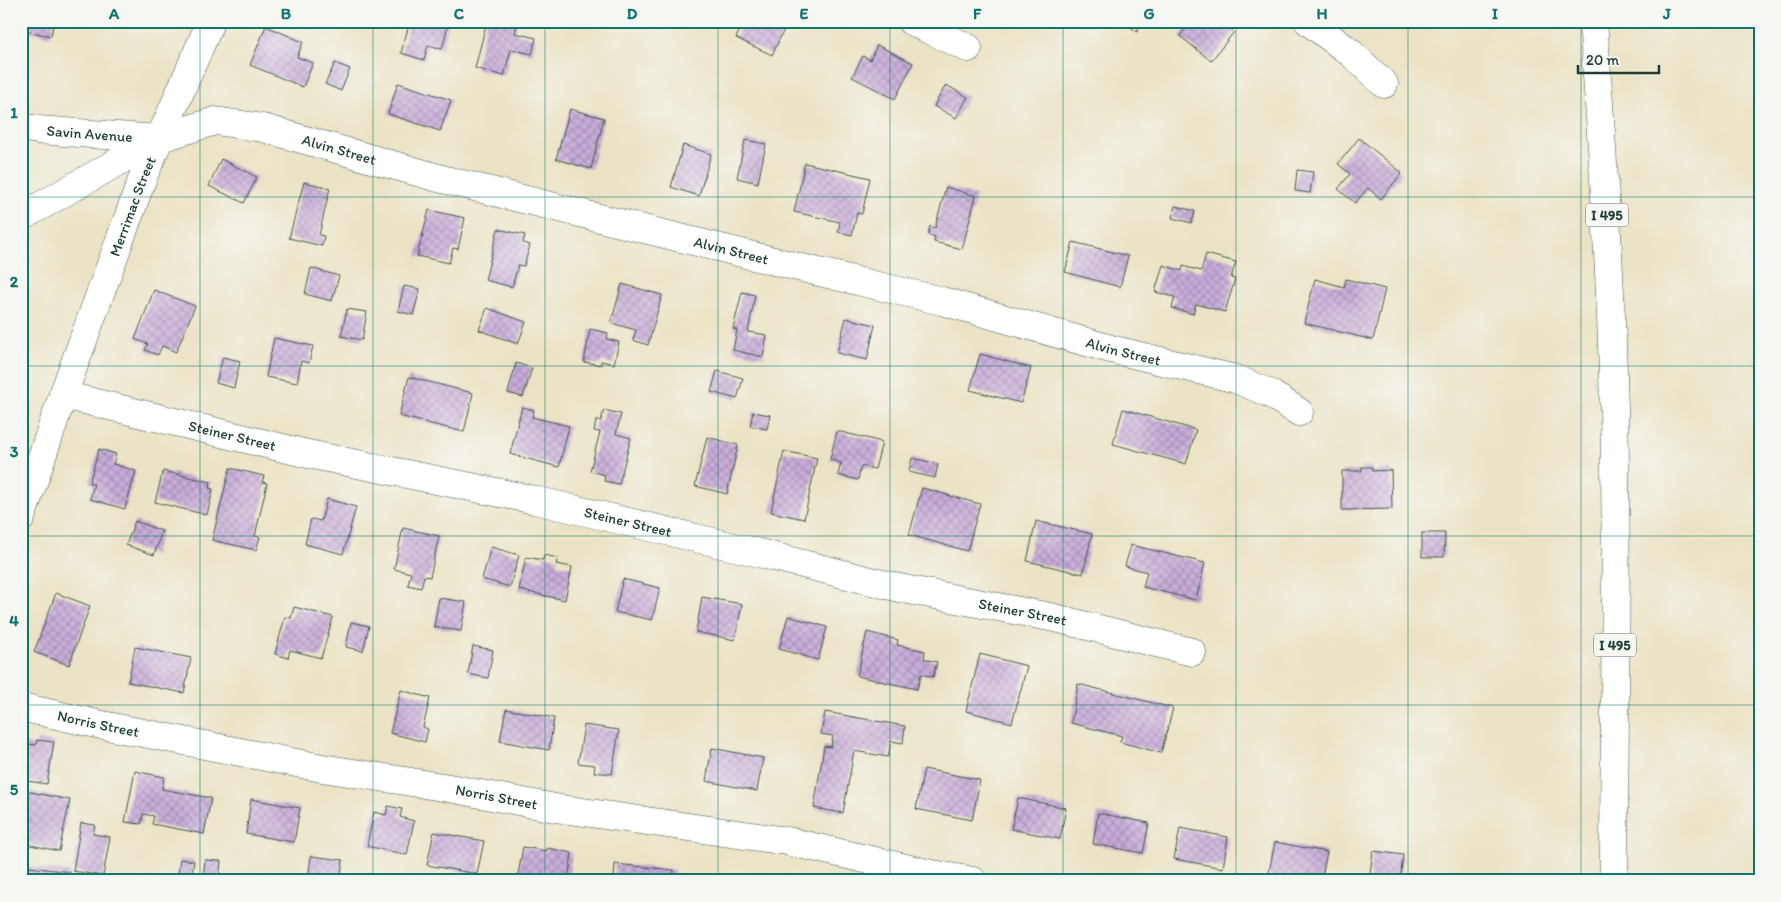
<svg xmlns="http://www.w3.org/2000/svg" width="1781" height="902" font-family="Itim,sans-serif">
  <defs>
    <pattern id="building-cross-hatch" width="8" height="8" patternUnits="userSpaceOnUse" patternTransform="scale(1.25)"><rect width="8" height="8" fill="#caadda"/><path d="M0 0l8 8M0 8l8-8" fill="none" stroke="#a38eb2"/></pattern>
  </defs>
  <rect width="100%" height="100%" fill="#f6f6f2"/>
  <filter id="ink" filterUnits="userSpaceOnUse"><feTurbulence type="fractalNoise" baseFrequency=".02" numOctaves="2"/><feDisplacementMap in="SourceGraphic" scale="10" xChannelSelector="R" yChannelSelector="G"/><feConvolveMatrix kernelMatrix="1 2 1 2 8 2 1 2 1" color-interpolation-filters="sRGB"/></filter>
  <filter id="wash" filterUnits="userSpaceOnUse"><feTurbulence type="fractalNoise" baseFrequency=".0096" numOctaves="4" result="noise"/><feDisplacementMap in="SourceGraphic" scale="20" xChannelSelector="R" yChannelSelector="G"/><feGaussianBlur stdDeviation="1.12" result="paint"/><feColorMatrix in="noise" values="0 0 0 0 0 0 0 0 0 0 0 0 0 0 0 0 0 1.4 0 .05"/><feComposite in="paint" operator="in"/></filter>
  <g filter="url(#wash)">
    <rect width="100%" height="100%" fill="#ebe3c5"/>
    <g id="blocks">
      <g fill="url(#building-cross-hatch)">
        <path d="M21,21H54L51,36L21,30Z"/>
        <path d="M410,21H449L442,49L428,45L424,60L401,53Z"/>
        <path d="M487,21H502L517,25L515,33L536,38L532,54L511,49L504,76L475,68Z"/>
        <path d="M744,21H788L772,55L736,38Z"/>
        <path d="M1122,21H1144L1137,32Z"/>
        <path d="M1191,21H1221L1234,32L1211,61L1180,36Z"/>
        <path d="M266,26L303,42L297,57L313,63L303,87L250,65Z"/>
        <path d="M877,45L913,63L895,99L852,77L863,56L870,60Z"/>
        <path d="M335,63L350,69L341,91L325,84Z"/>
        <path d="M398,83L451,100L440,131L388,114Z"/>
        <path d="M946,85L968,97L956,118L934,106Z"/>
        <path d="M570,109L604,118L591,169L556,159Z"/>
        <path d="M1359,138L1402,173L1381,199L1368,188L1355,203L1338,189L1350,174L1338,164Z"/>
        <path d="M745,140L766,144L758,183L737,178Z"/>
        <path d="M683,145L711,154L699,196L671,187Z"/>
        <path d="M221,159L257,177L244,203L209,186Z"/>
        <path d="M805,163L870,178L862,214L857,213L852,235L838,232L840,222L794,212Z"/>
        <path d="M1297,170L1313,172L1310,193L1295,191Z"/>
        <path d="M304,182L330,188L319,235L324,236L322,246L289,238Z"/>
        <path d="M946,187L976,196L962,249L934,242L935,237L928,235L930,226L935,228Z"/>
        <path d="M1175,206L1195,211L1192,223L1172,218Z"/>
        <path d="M429,210L465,218L458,249L453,248L449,263L417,256Z"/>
        <path d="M498,229L525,235L523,243L530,245L524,266L518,265L512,287L485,280Z"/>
        <path d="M1073,242L1128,256L1120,287L1065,272Z"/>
        <path d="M1206,254L1236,262L1231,278L1235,279L1225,312L1196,304L1193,314L1172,308L1175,297L1155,292L1163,265L1182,271L1183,266L1201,271Z"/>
        <path d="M311,268L339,276L332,301L305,294Z"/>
        <path d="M1315,279L1344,287L1346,279L1385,289L1373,340L1304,323Z"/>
        <path d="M622,284L662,295L648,345L633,340L636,330L611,323Z"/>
        <path d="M404,286L420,289L413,315L398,311Z"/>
        <path d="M154,290L195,306L176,352L162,346L158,355L145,350L148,344L135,339Z"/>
        <path d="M742,292L755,295L748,332L767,335L763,357L733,350L737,330L733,329Z"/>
        <path d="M487,308L526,322L518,344L479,330Z"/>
        <path d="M347,309L367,312L362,340L341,336Z"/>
        <path d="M846,318L875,325L867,360L837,353Z"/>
        <path d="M590,329L608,333L607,339L619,342L614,364L601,361V365L584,362Z"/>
        <path d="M274,338L313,346L309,363L301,361L297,383L266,377Z"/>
        <path d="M980,354L1031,368L1021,403L970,390Z"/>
        <path d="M223,357L240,361L234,388L216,383Z"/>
        <path d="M516,363L532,368L523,397L508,393Z"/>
        <path d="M717,371L743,378L737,399L711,392Z"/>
        <path d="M409,377L473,393L464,432L399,416Z"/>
        <path d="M522,407L534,410L532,417L569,426L559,467L510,454Z"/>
        <path d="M1123,409L1196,430L1186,464L1113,444Z"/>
        <path d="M604,410L621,414L616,434L631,438L619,484L604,481L605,475L590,471L600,432L594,431L596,421H601Z"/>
        <path d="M753,412L770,415L767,429L750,426Z"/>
        <path d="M837,431L882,442L875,469L861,466L858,480L838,475L841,463L830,459Z"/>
        <path d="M707,437L738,445L727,494L695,486Z"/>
        <path d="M99,449L116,454L113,464L136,471L125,509L90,499L94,484L89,483Z"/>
        <path d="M784,451L817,458L804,519L771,512Z"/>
        <path d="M912,458L938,464L935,478L909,472Z"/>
        <path d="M1362,467H1372V471L1391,470L1392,509L1342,510V471H1362Z"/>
        <path d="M230,468L264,476L262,482L267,483L255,536L260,537L256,550L212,540Z"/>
        <path d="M163,471L211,482L209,488L213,489L207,515L155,502Z"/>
        <path d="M922,488L980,504L967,551L909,535Z"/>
        <path d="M327,499L356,507L343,554L305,544L311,519L321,521Z"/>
        <path d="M135,521L162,531L154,555L126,545Z"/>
        <path d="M1036,521L1092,534L1083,574L1027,561Z"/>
        <path d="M403,528L439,536L430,577L424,576L421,588L408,585L411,573L394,569Z"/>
        <path d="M1422,533H1445L1444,557H1422Z"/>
        <path d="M1131,545L1205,563L1196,600L1143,587L1147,572L1125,566Z"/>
        <path d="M491,547L519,555L510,587L482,579Z"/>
        <path d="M544,555L558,558L556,564L572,567L565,600L519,590L526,557L543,560Z"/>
        <path d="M623,579L660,588L652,620L615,612Z"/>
        <path d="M56,593L90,606L69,665L34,652Z"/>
        <path d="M702,597L742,604L735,640L696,632Z"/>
        <path d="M439,598L466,602L461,631L434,627Z"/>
        <path d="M294,607L333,617L321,658L290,650L288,658L275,654L285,617L291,618Z"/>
        <path d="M788,616L827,627L818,660L779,649Z"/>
        <path d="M351,622L369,626L363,651L346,647Z"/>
        <path d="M867,632L898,640L897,645L925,651L924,659L937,662L933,677L921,674L917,689L857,676Z"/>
        <path d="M473,646L493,650L488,678L468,674Z"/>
        <path d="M135,647L191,658L184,693L128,682Z"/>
        <path d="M980,654L1027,666L1012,723L966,711Z"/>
        <path d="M1078,684L1173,708L1161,753L1120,742L1122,736L1071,723Z"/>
        <path d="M401,690L430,698L423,727L428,729L425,742L390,733Z"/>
        <path d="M506,709L554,718L549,750L500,741Z"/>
        <path d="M825,712L905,726L903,743L891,741L888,757L854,751L843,813L814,808L824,746L831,747L833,736L821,734Z"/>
        <path d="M584,725L619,730L612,774L594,772L595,765L578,763Z"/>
        <path d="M37,740L54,742L47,784L21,780V743L36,745Z"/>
        <path d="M712,748L763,758L757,791L706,781Z"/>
        <path d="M924,769L980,780L972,820L916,809Z"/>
        <path d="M135,771L164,777L162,789L211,798L204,834L152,824L154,816L143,814L141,824L125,822Z"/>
        <path d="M21,790L70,800L59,851L21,843Z"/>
        <path d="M1018,798L1066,808L1060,839L1011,829Z"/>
        <path d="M251,799L300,808L294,842L246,834Z"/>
        <path d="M388,806L402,809L400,817L414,821L407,855L367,846L374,812L386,815Z"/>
        <path d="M1098,813L1149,823L1143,853L1093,844Z"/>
        <path d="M81,823L95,825L93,834L110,837L103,876L73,871Z"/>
        <path d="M1180,828L1228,837L1223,868L1174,859Z"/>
        <path d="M434,832L484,841L477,874L427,865Z"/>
        <path d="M1275,842L1327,852L1321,881H1287L1268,877Z"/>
        <path d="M523,847L547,851V848L572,853L568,881H517Z"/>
        <path d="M1373,851L1403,855L1400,881H1369Z"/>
        <path d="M311,856L343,860L340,881H308Z"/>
        <path d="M180,859L194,861L191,881H177Z"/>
        <path d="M205,860L221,861L219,881H203Z"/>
        <path d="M615,864L674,870L673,881H614Z"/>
        <path d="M21,866L70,872L69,881H21Z"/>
        <path d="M76,875L101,879V881H75Z"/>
        <path d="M744,875L767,880L766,881H743Z"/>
      </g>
    </g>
  </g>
  <g filter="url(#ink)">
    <use href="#blocks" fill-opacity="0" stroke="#3e564a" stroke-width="1"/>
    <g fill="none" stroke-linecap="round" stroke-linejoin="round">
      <defs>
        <g id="minor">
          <path d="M911,21L968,48"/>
          <path d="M1308,21L1351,53L1384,84"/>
          <path id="s1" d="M21,127L38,130L158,139"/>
          <path id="s2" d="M21,217L158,139L215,121L263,128L442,179L802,268L942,301L1111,349L1236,379L1269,393L1299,412"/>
          <path id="s3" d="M63,395L308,454L535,500L747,550L899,588L1055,618L1192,652"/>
          <path id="s4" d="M21,707L97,724L322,768L449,788L555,808L787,841L927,873L973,881"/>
        </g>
        <g id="major">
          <path id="s5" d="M21,518L63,395L143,177L211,21"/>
        </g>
        <path id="highway" d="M1593,21C1603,151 1611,280 1614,410C1618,567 1614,724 1614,881"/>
      </defs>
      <use href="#minor" stroke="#3e564a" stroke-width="29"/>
      <use href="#major" stroke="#3e564a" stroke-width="29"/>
      <use href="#highway" stroke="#3e564a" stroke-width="29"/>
      <use href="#minor" stroke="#fff" stroke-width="28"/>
      <use href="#major" stroke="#fff" stroke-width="28"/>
      <use href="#highway" stroke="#fff" stroke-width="28"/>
    </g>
  </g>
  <path fill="none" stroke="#0f766e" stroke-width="1" stroke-opacity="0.55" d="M200,21V881M373,21V881M545,21V881M718,21V881M890,21V881M1063,21V881M1236,21V881M1408,21V881M1581,21V881M21,197H1760M21,366H1760M21,536H1760M21,705H1760"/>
  <g text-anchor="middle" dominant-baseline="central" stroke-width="4.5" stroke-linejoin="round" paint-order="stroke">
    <g fill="#f6f6f2" stroke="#60746d" stroke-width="1">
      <rect x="1586" y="203.5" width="42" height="23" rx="4"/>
      <rect x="1594" y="633.5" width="42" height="23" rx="4"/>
    </g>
    <g font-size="14" font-weight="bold" fill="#1f3d34">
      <text x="1607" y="215">I 495</text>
      <text x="1615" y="645">I 495</text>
    </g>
    <g font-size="15" fill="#1f3d34" stroke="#f6f6f2">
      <text stroke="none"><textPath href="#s1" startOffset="69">Savin Avenue</textPath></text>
      <text stroke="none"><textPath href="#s2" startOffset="345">Alvin Street</textPath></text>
      <text stroke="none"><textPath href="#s5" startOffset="331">Merrimac Street</textPath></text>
      <text stroke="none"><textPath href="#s2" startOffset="750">Alvin Street</textPath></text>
      <text stroke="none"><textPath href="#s2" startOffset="1155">Alvin Street</textPath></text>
      <text stroke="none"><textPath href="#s3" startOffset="174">Steiner Street</textPath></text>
      <text stroke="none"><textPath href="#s3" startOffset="579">Steiner Street</textPath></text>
      <text stroke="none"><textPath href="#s3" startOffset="984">Steiner Street</textPath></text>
      <text stroke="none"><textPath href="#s4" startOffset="79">Norris Street</textPath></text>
      <text stroke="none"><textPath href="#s4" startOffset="484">Norris Street</textPath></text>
    </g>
  </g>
  <rect width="1781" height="902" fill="none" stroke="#f6f6f2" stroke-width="55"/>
  <path d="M1578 65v8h81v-8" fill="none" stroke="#1f3d34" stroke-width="2.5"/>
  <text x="1586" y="65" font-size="15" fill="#1f3d34" stroke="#f6f6f2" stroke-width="4" paint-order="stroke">20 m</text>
  <rect x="28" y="28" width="1726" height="846" fill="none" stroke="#0f766e" stroke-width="2"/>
  <g font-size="16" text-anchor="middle" font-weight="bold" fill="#0f766e">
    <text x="114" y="19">A</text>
    <text x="286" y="19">B</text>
    <text x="459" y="19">C</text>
    <text x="632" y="19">D</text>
    <text x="804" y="19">E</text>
    <text x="977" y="19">F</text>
    <text x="1149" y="19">G</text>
    <text x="1322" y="19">H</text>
    <text x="1495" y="19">I</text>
    <text x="1667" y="19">J</text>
    <text x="14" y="118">1</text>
    <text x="14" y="287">2</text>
    <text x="14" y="457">3</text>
    <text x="14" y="626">4</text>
    <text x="14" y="795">5</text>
  </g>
</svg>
